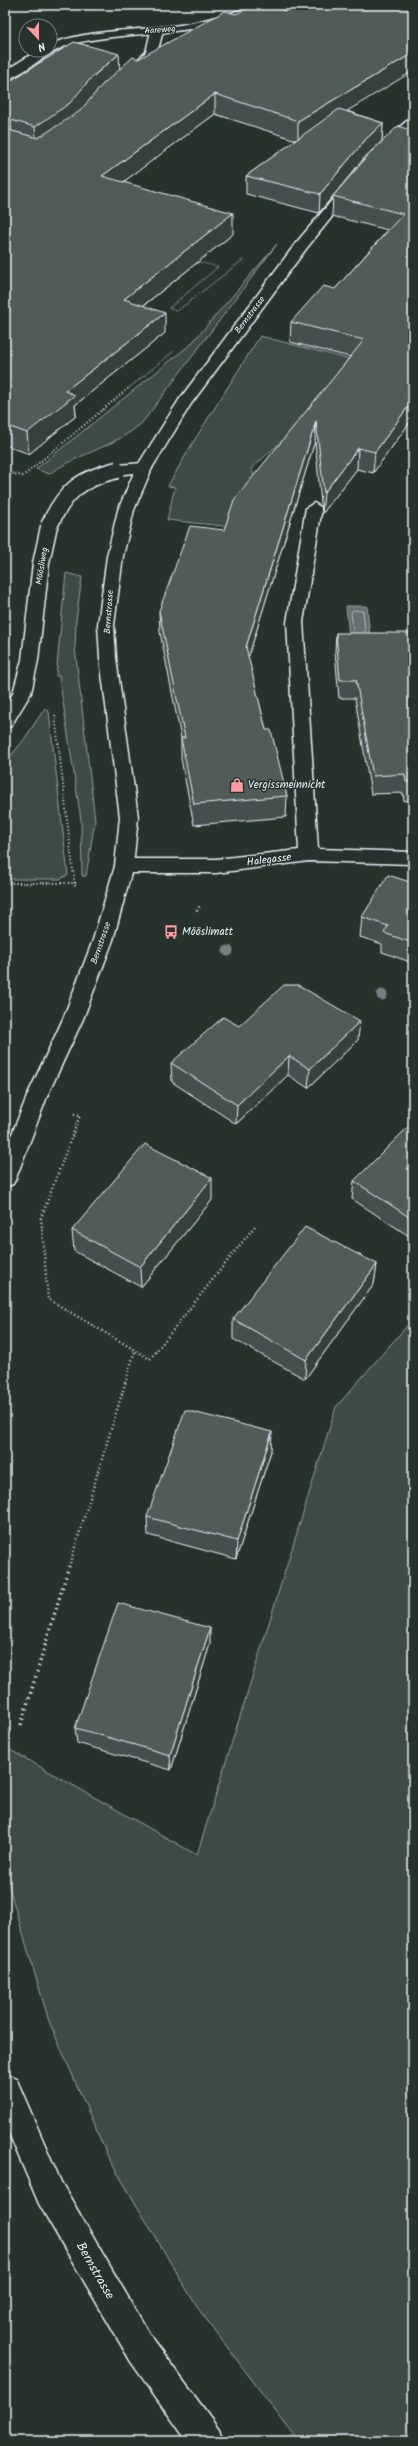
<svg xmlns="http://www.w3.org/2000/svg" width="418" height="2446" font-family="Kalam,sans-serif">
  <rect width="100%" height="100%" fill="#26332d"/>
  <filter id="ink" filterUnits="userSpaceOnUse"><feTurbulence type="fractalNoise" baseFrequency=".025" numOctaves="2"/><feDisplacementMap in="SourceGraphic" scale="8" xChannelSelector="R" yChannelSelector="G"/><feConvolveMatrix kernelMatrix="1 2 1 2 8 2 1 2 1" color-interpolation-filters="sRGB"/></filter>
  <g filter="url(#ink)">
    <g fill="#3e4b47" stroke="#939ea0">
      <path d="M277,244L142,423C115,447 79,453 49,474L36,469L191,344Z"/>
      <path d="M260,336L367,364L251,469L281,532L167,520L175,487L168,486L192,444Z"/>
      <path d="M66,573L82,577L76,620L75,648L95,820L86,876H82L81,820L59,676H56Z"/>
      <path d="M45,708L49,712L68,875L60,879H5V763L23,741Z"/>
      <path d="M413,1319V2441H298L197,2307L108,2157L49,2021L5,1874V1747L197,1855L336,1407Z"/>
    </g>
    <path fill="#636f6d" stroke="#98a3a5" d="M346,606H367L370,637H349Z"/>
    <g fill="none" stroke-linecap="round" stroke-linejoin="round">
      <path stroke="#b3bdc0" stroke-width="1" d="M353,632L351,612L353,610L363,611L365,632"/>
      <defs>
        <path id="service" d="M157,28L163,31L157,53L134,74H126L124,72L126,70L146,52L151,31Z"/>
        <g id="minor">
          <path d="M257,5H274C268,12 230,20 219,23C171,36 120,32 72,44C46,51 26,74 5,80V71L38,50H50V44C92,29 136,31 180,25C206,21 231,13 257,5Z"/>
          <path d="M314,503L322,508L303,622L318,849L413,852V864L309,861L216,873H124L117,871L115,866L117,861L124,859H216L299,850L287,622L306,508Z"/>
        </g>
        <g id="tertiary">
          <path d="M144,463L149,465L152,468L149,471L117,475L109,470L117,465Z"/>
          <path d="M49,521L57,526L49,563L38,660L31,693L11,726L5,728V707L13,693L22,660L33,563L41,526Z"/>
        </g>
        <g id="secondary">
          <path d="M413,118V128L386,152H378L376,149L378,146L409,119Z"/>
          <path d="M352,180L356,181L358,184L356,187L306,249L191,404L152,468L134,510L123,556L114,625L116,658L138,817L133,866L113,940L83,1019L48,1094L16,1178L13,1184L5,1187V1151L28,1094L63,1019L93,940L115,866L120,817L100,658L98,625L107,556L118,510L136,468L179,400L296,243L348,181Z"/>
          <path d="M5,2074L16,2078L61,2182L153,2340L219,2429L223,2441H187L131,2362L39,2204L5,2124Z"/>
        </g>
      </defs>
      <use href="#service" stroke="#e8f1f8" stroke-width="3"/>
      <use href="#minor" stroke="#e8f1f8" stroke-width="3"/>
      <use href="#tertiary" stroke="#e8f1f8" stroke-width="3"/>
      <use href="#secondary" stroke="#e8f1f8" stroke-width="3"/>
      <g stroke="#e8f1f8" stroke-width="1.5" stroke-dasharray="0.5 1.5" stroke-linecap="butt">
        <path d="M198,262L218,267L169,308L177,311L244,259"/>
        <path d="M129,388L174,351"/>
      </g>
      <g stroke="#e8f1f8" stroke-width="2" stroke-dasharray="1 2.5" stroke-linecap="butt">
        <path d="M5,472L23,476L130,387"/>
        <path d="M55,715L75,887"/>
        <path d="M5,883H76"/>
      </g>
      <g stroke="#e8f1f8" stroke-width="2.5" stroke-dasharray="1 3" stroke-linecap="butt">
        <path d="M197,911L200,905"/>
        <path d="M74,1114L80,1115L41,1218L48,1299L150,1359L255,1226"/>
        <path d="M69,1567L135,1351"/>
      </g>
      <path stroke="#e8f1f8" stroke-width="3.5" stroke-dasharray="1.5 4" stroke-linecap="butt" d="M21,1725L69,1566"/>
      <use href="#service" fill="#26332d" fill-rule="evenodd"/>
      <use href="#minor" fill="#26332d" fill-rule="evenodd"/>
      <use href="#tertiary" fill="#26332d" fill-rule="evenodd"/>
      <use href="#secondary" fill="#26332d" fill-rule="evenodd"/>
      <defs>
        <path id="tertiary-bridge" d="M49,526C65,491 80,479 117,470"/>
      </defs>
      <use href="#tertiary-bridge" stroke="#e8f1f8" stroke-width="19" stroke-linecap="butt"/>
      <use href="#tertiary-bridge" stroke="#26332d" stroke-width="16"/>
    </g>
    <g fill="#758080">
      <circle cx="228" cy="951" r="5.5"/>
      <circle cx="382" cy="995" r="5.5"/>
    </g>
    <g fill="#454f4d" stroke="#e8f1f8">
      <path d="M120,69L347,111L383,123L382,141L365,157L319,213L246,194V176L296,140L215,114L123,182L233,234L143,306L165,333L75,405L76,416L29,454L5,445V84Z"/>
      <path d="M413,131V418L373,473L357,469L322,514L315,441L248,658L266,730L287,796L286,817L194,825L181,759V738L160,632L159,611L224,530L350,357L290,342L291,322L335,289L388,230L332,216L333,196Z"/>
      <path d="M336,633L413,656V800L404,801L403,793L371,794L355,698H339L335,652Z"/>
      <path d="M413,883V963L382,952V944L360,937L362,917Z"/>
      <path d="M239,1026L358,1040L308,1088L288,1075L236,1124L172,1082L171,1063Z"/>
      <path d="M413,1122V1230L409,1236L352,1199L354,1181Z"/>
      <path d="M212,1200L141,1287L74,1251L72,1230Z"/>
      <path d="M377,1264L374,1284L305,1379L233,1339V1319Z"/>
      <path d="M271,1451L236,1559L148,1535L147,1517Z"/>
      <path d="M210,1644L171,1770L77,1743L75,1728Z"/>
    </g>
    <g fill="#38403e" stroke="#e8f1f8">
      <path d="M413,53V71L298,141V121Z"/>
      <path d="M119,54L120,73L71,123L37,147L35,127Z"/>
      <path d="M215,94V114L103,197L102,176Z"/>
      <path d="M11,120L12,140L5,144V123Z"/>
      <path d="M383,123L382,141L365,157L319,213L320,194L366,139Z"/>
      <path d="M233,213V234L125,320L124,299Z"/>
      <path d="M165,313V333L75,405L76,416L29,454L27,433L65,391Z"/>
      <path d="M413,400V418L373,473L375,452Z"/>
      <path d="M316,421L315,441L245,668L246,647Z"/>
      <path d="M358,448L357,469L322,514L324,493Z"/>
      <path d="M360,1021L358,1040L308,1088L310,1069Z"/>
      <path d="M289,1056L288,1075L236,1124L237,1105Z"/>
      <path d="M212,1178V1200L141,1287L140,1267Z"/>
      <path d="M413,1217V1230L409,1236L412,1219Z"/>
      <path d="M377,1264L374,1284L305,1379L306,1360Z"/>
      <path d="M272,1432L271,1451L236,1559L237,1541Z"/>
      <path d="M210,1628V1644L171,1770L170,1755Z"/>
    </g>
    <g fill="#505c59" stroke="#e8f1f8">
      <path d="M254,5H265L286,11L298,5H413V53L298,121L215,94L102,176L233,213L124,299L165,313L65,391L75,395L27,433L5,425V129L38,138L80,111L102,85L133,57L138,59L225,11L236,14Z"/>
      <path d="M74,42L119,54L92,77L70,103L35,127L11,120L5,123V84Z"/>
      <path d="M339,109L383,123L366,139L320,194L246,176Z"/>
      <path d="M398,126L413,131V400L375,452L358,448L324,493L316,421L246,647L266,730H271L287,796L194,804L181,738H185L159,611L190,526L224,530L234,500L364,340L291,322L323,286L335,289L403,214L333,196L371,152Z"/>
      <path d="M336,633H410L413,656V782H406L405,774L373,776L356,680H340Z"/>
      <path d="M388,875L413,883V943L384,933L388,926L362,917Z"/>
      <path d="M284,985H298L360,1021L310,1069L289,1056L237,1105L171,1063L223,1017L239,1026Z"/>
      <path d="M413,1122V1217L412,1219L354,1181Z"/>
      <path d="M145,1144L212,1178L140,1267L72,1230Z"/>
      <path d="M305,1227L377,1264L306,1360L233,1319Z"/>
      <path d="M185,1410L272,1432L237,1541L147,1517Z"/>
      <path d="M118,1603L210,1628L170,1755L75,1728Z"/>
    </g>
  </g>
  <defs>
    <symbol id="shop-bare" viewBox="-9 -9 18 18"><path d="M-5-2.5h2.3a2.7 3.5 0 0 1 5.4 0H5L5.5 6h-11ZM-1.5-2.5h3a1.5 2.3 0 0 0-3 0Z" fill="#ff9aa2" stroke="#26332d" stroke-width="2.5" paint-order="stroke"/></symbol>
    <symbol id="bus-bare" viewBox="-9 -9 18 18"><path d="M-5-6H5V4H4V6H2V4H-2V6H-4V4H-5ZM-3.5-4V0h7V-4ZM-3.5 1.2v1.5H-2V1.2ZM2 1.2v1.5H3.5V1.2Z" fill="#ff9aa2" stroke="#26332d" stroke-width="2.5" paint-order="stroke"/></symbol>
  </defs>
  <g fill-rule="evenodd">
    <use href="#shop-bare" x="227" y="775" width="20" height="20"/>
    <use href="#bus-bare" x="161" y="922" width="20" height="20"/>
  </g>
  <g text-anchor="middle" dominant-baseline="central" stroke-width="3" stroke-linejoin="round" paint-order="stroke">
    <g font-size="9" fill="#e8f1f8" stroke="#26332d">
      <text transform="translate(160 30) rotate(-5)">Aareweg</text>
      <text transform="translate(250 315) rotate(-53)">Bernstrasse</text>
      <text transform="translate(42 566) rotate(-81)">Möösliweg</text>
      <text transform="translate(109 612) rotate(-86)">Bernstrasse</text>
      <text transform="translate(101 943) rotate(-71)">Bernstrasse</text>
    </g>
    <g font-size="11" fill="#e8f1f8" stroke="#26332d" text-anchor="start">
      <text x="248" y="785">Vergissmeinnicht</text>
      <text x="182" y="932">Mööslimatt</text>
    </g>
    <g font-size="11" fill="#e8f1f8" stroke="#26332d">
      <text transform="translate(269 860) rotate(-7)">Halegasse</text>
    </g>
    <g font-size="13" fill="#e8f1f8" stroke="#26332d">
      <text transform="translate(95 2271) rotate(60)">Bernstrasse</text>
    </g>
  </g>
  <rect width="418" height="2446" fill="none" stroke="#26332d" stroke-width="20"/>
  <rect x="10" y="10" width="398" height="2426" fill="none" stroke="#e8f1f8" stroke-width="1.5" filter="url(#ink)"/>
  <g transform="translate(38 38) rotate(158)"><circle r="19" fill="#26332d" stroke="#747f7e"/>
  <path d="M0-3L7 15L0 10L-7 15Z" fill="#ff9aa2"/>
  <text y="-6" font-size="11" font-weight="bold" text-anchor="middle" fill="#e8f1f8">N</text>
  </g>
</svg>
